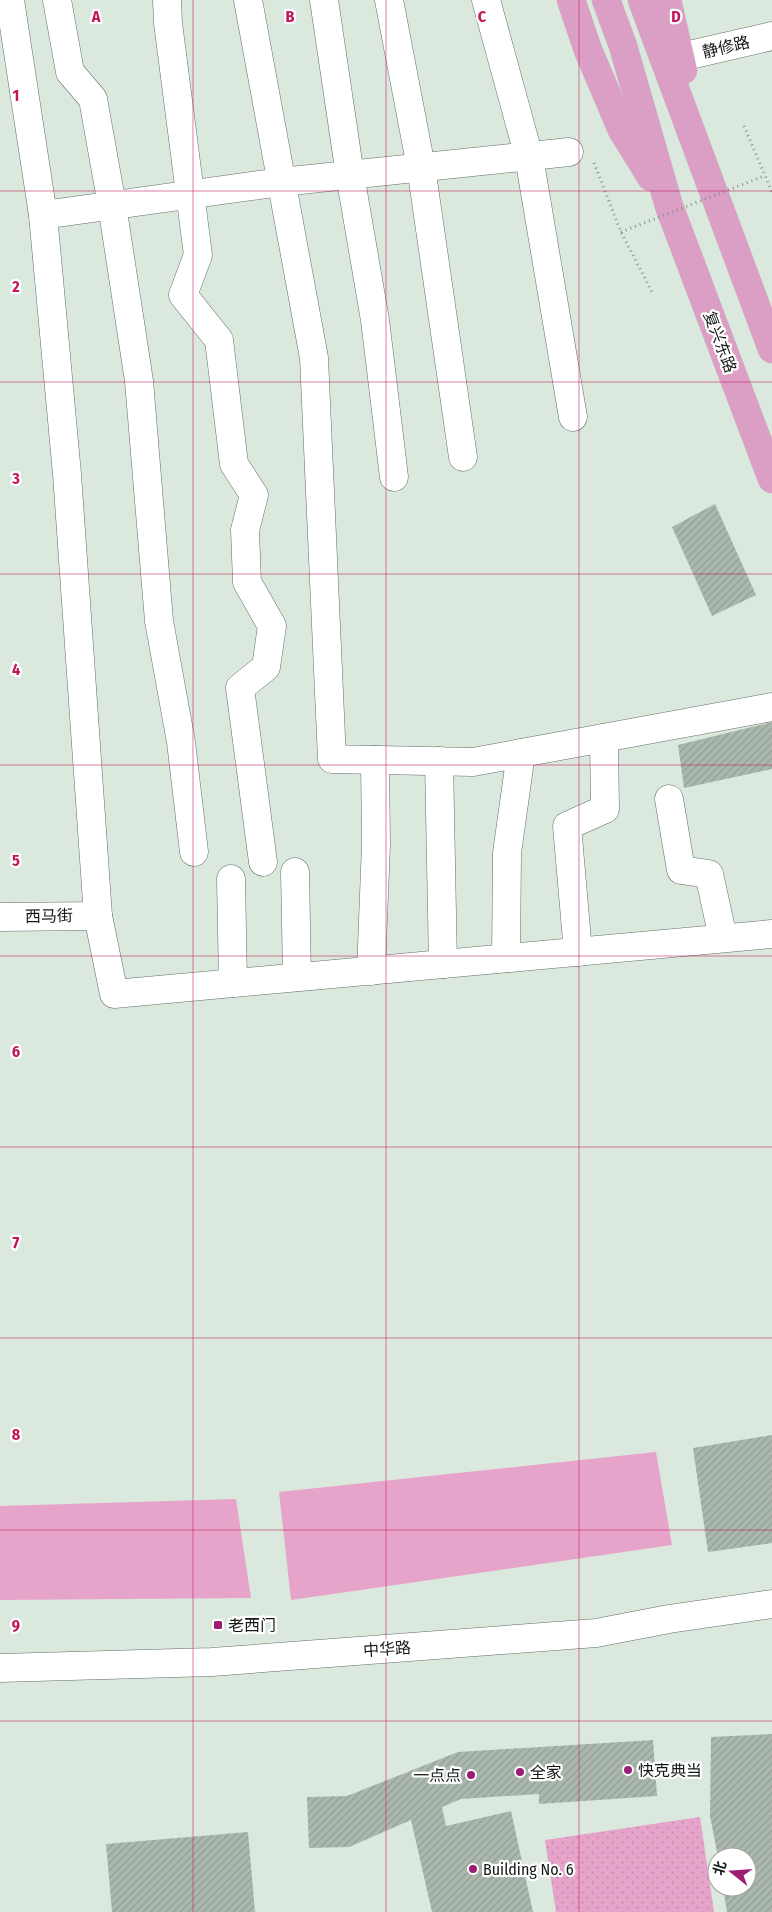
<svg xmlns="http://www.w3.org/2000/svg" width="772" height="1912" font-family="'Fira Sans Condensed','Noto Sans SC',sans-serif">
  <defs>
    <pattern id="park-dots" width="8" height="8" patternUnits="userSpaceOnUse" patternTransform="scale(1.25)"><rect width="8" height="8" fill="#e7a4ca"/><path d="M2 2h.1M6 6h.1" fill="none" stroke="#c58dad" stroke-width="1.8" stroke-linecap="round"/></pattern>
    <pattern id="building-hatch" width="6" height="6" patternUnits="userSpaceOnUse" patternTransform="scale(1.25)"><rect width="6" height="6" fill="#abb8ae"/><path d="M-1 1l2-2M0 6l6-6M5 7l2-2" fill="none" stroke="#929e95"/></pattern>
  </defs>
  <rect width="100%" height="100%" fill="#dbe8dd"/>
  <g fill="#e7a4ca">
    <path d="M656,1452L672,1545L291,1600L279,1492Z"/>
    <path d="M236,1499L251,1598L0,1600V1506Z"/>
  </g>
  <path fill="url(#park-dots)" d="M700,1817L714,1912H556L545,1840Z"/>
  <g fill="url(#building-hatch)">
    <path d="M715,504L756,595L712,616L672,527Z"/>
    <path d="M772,722V769L684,788L678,745Z"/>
    <path d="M772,1435V1543L708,1552L693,1448Z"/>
    <path d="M772,1734V1912H727L723,1887H747V1857H718L710,1816L711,1737Z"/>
    <path d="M653,1740L657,1796L539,1804V1794L461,1799L442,1807L446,1826L511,1811L533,1912H432L411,1820L349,1847L309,1848L307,1797L347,1796L458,1752Z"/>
    <path d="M248,1832L255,1912H112L106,1844Z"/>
  </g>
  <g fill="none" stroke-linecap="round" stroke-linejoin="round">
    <defs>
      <g id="minor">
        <path d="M10,0L43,215L67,474L98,916L114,994L772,934"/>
        <path d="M57,0L70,72L93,99L112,205L139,381L159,621L181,742L194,852"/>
        <path d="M167,0L168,23L198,255L183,295L219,340L234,464L254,495L245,530L247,582L272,626L266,667L240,688L263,862"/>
        <path d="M248,0L314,358L332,759L473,762L772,707"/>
        <path d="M324,0L350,175L375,320L394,477"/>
        <path d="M389,0L421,167L463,457"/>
        <path d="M486,0L529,157L573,417"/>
        <path d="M681,57L772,36"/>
        <path d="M43,215L281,182L569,152"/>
        <path d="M439,761L443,964"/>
        <path d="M669,799L681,870L709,874L723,938"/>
        <path d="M295,872L297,977"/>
        <path d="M231,879L233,983"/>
        <path d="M0,917L98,916"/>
        <path d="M578,952L567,826L605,809L604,738"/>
        <path d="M506,958L507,853L521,753"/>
        <path d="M371,971L376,844L375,760"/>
        <path d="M0,1668L212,1662L596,1633L669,1619L772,1604"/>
      </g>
      <g id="major">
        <path d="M571,0L588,50L622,130L651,177"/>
        <path d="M606,0L623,46L669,206L772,479"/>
        <path d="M642,0L772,349"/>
        <path d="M667,0L683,70"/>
      </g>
    </defs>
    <use href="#minor" stroke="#636e65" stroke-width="29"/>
    <use href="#major" stroke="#c7c8c7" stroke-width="29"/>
    <g stroke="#8a948c" stroke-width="3" stroke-dasharray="1 4" stroke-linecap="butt">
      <path d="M744,126L772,192"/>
      <path d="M594,163L621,232L652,292"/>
    </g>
    <use href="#minor" stroke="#fff" stroke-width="28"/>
    <use href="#major" stroke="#db9ec4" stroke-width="28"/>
    <path stroke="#8a948c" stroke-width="3" stroke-dasharray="1 4" stroke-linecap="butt" d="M621,232L764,176"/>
  </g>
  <path fill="none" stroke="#c2185b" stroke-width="1" stroke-opacity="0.55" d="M193,0V1912M386,0V1912M579,0V1912M0,191H772M0,382H772M0,574H772M0,765H772M0,956H772M0,1147H772M0,1338H772M0,1530H772M0,1721H772"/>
  <g fill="#9c1e74" stroke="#fff" stroke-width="2">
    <rect x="213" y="1620" width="10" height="10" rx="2.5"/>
    <circle cx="628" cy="1770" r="5"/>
    <circle cx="520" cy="1772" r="5"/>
    <circle cx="471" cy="1775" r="5"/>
    <circle cx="473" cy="1869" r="5"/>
  </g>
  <g text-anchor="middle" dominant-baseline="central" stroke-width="4.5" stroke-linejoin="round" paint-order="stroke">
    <g font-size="16" fill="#141915" stroke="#fff">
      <text transform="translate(726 47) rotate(-13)">静修路</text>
      <text transform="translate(720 342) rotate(69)">复兴东路</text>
      <text transform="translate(49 916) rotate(-1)">西马街</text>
      <text transform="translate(387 1649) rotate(-4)">中华路</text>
    </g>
    <g font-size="16" fill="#141915" stroke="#fff" text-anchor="start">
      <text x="228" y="1625">老西门</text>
      <text x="638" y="1770">快克典当</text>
      <text x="530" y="1772">全家</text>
      <text x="461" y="1775" text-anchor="end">一点点</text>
      <text x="483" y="1869">Building No. 6</text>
    </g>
  </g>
  <g font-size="16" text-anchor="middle" font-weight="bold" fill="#c2185b" stroke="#fff" stroke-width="4.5" stroke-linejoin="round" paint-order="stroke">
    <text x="96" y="22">A</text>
    <text x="290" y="22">B</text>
    <text x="482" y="22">C</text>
    <text x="676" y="22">D</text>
    <text x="16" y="101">1</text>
    <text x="16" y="292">2</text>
    <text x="16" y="484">3</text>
    <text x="16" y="675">4</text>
    <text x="16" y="866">5</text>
    <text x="16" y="1057">6</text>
    <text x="16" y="1248">7</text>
    <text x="16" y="1440">8</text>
    <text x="16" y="1631">9</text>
  </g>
  <g transform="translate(732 1872) rotate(287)"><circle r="24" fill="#ffffff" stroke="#a1a3a1"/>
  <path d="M0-4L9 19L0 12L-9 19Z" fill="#9c1e74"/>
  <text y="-8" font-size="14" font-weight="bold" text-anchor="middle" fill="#141915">北</text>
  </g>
</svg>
